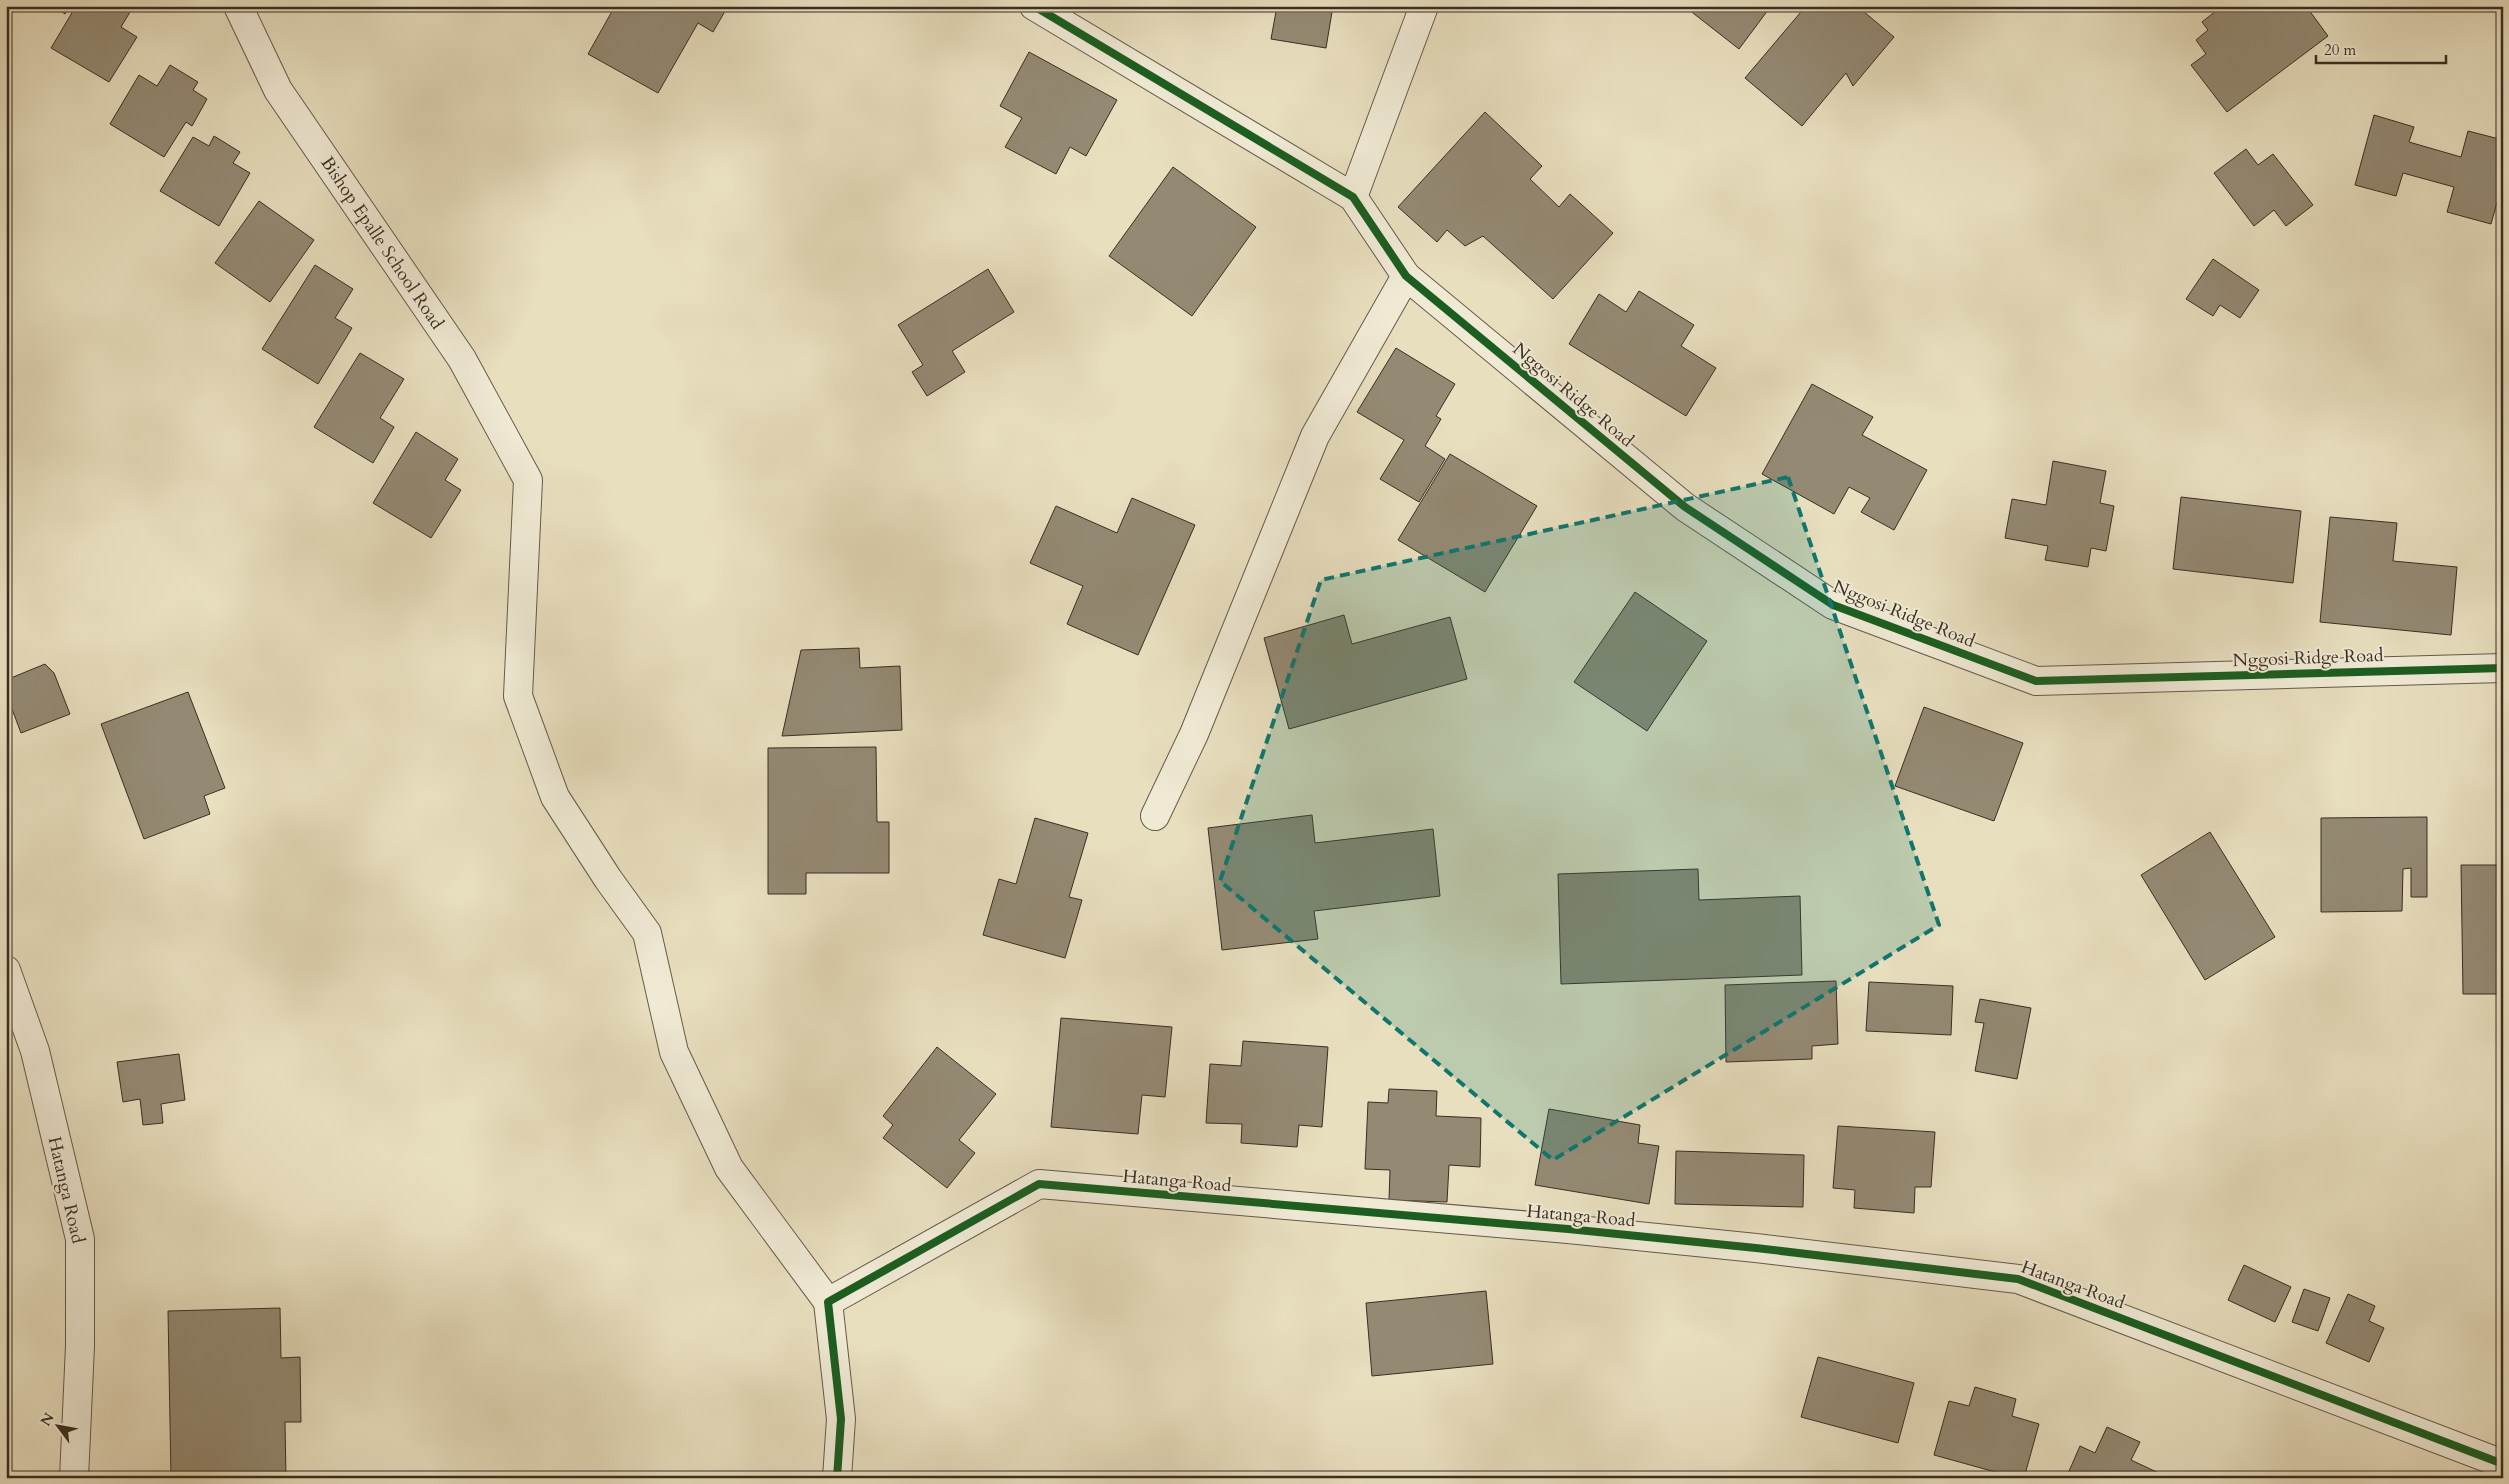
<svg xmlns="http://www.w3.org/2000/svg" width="2509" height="1484" font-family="Cardo,serif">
  <rect width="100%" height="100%" fill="#e8dfbf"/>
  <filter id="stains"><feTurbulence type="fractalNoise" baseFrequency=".004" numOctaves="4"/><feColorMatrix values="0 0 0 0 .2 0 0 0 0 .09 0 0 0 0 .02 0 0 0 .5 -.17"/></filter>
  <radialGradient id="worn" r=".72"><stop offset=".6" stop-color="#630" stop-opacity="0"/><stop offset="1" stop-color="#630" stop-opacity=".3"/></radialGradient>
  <g fill="#948a74" stroke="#392e22">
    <path d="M53,6H70L65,14Z"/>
    <path d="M76,6H121L130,12L121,27L137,37L109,82L51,48Z"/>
    <path d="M615,6H728L713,32L698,23L658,93L588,54Z"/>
    <path d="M1277,6H1333L1326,48L1271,39Z"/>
    <path d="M1684,6H1771L1739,49Z"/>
    <path d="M1806,6H1857L1894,37L1853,86L1846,73L1802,126L1745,78Z"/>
    <path d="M2222,6H2306L2328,36L2227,112L2191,65L2206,54L2196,40L2208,30L2202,22Z"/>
    <path d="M1029,52L1117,100L1086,156L1070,147L1056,174L1005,147L1022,118L1000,106Z"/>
    <path d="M170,65L198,82L193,90L207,99L192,126L186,122L164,157L110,124L139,75L157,86Z"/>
    <path d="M1485,112L1542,166L1530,179L1559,207L1570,194L1613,233L1553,299L1483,236L1465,246L1447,230L1437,242L1398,207Z"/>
    <path d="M2374,115L2414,127L2409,142L2461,157L2468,131L2503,140V181L2491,224L2447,212L2454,187L2403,173L2396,196L2355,185Z"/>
    <path d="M214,136L240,152L233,163L250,173L219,226L160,191L193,137L209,146Z"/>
    <path d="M2246,149L2258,165L2273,154L2313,205L2286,226L2274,210L2254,226L2214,173Z"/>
    <path d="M1173,167L1256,227L1192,316L1109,256Z"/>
    <path d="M259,201L314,240L270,302L215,263Z"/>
    <path d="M2213,259L2259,290L2240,318L2220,305L2213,316L2186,299Z"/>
    <path d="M315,265L353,289L335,318L352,328L318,384L262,349Z"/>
    <path d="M988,269L1014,312L952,351L965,372L927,396L912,372L923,365L898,325Z"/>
    <path d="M1639,291L1694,325L1681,346L1716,368L1686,416L1569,344L1599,294L1626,312Z"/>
    <path d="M1396,348L1455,384L1436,416L1441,419L1425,446L1445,459L1419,502L1380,479L1404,440L1357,412Z"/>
    <path d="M360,353L404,379L380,418L394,427L373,463L314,427Z"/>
    <path d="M1812,384L1873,417L1862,435L1927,470L1894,530L1861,512L1870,498L1849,487L1834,514L1762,474Z"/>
    <path d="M416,432L458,459L445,480L461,490L431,538L373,503Z"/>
    <path d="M1450,454L1537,506L1485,592L1398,540Z"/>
    <path d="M2053,461L2106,471L2100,503L2114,506L2106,551L2091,548L2088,567L2045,560L2048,546L2005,538L2012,499L2046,505Z"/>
    <path d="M2181,497L2301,511L2293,583L2173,569Z"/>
    <path d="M1132,498L1195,525L1138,655L1067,624L1083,586L1030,563L1056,506L1117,533Z"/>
    <path d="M2330,517L2397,523L2393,561L2457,567L2451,635L2320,622Z"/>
    <path d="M1635,592L1707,641L1647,731L1574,682Z"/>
    <path d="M1344,615L1352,644L1450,617L1467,679L1289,729L1264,638Z"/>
    <path d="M859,648L860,668L900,666L902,730L782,736L801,650Z"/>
    <path d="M45,664L54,673L70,714L21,733L6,693V680Z"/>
    <path d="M188,692L225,788L204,796L210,814L144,839L101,724Z"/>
    <path d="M1924,707L2023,743L1994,821L1895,786Z"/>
    <path d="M876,747L877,822H889V873H806V894H768V748Z"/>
    <path d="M1312,815L1315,843L1433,829L1440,896L1314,911L1318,939L1222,950L1208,828Z"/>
    <path d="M2427,817V897H2411V868L2403,869L2402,911L2321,912V818Z"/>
    <path d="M1035,818L1088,833L1069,897L1082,900L1065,958L983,935L999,879L1016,884Z"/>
    <path d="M2499,828H2503V994H2463L2461,865H2500Z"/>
    <path d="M2210,832L2275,937L2205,980L2141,875Z"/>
    <path d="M1698,869L1699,900L1800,896L1802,975L1561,984L1558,874Z"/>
    <path d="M1836,981L1838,1044L1812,1046V1059L1726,1062L1725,985Z"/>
    <path d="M1869,982L1953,986L1951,1035L1866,1031Z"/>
    <path d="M1980,999L2031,1008L2017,1079L1975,1071L1984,1023L1975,1022Z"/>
    <path d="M1061,1018L1172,1027L1165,1097L1142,1095L1138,1134L1051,1127Z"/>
    <path d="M1243,1041L1328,1047L1322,1127L1299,1125L1297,1147L1241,1143L1242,1124L1206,1123L1210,1064L1241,1066Z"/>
    <path d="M937,1047L996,1094L959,1140L975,1153L947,1188L883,1138L893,1125L883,1116Z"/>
    <path d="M179,1054L185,1100L161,1104L163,1123L143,1125L140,1099L123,1102L117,1062Z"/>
    <path d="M1389,1089L1437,1091L1436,1116L1481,1118L1480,1167L1449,1165L1447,1202L1389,1200L1390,1170L1365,1169L1368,1102L1388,1103Z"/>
    <path d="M1549,1109L1640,1125L1638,1143L1659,1146L1649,1204L1535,1185Z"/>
    <path d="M1838,1126L1935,1132L1931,1187H1915L1914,1213L1854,1208L1855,1190L1833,1188Z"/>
    <path d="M1676,1151L1804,1155L1803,1207L1675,1204Z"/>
    <path d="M2244,1265L2291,1287L2275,1322L2228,1300Z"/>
    <path d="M2304,1289L2330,1298L2318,1331L2292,1322Z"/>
    <path d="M1486,1291L1493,1364L1372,1376L1366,1303Z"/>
    <path d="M2348,1294L2375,1306L2369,1321L2384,1328L2369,1362L2326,1343Z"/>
    <path d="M280,1308L281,1358L300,1357L301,1422H285L286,1478H171L168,1311Z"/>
    <path d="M1818,1357L1914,1383L1898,1443L1801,1417Z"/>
    <path d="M1975,1387L2016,1399L2012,1416L2039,1424L2024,1478H2017L1934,1455L1949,1401L1969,1406Z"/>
    <path d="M2107,1427L2140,1442L2131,1460L2163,1475L2161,1478H2066L2080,1446L2095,1453Z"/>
  </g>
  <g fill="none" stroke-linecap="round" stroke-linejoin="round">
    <defs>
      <g id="minor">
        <path d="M238,6L278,90L462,359L528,480L518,696L555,797L608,879L647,933L674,1052L729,1168L828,1302"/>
        <path d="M1034,6L1353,197L1406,276L1685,507L1833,605L2036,681L2503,668"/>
        <path d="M1353,197L1424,6"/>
        <path d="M1155,816L1194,734L1315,436L1406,276"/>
        <path d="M6,970L35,1051L80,1239V1346L74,1478"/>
        <path d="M837,1478L841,1419L828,1302L1039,1184L1568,1229L1756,1248L2018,1279L2503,1464"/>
      </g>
    </defs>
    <use href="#minor" stroke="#655a49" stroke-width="30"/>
    <use href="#minor" stroke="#f0ead5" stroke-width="28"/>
    <defs>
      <g id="cycleway">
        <path d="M1034,6L1353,197L1406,276L1685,507L1833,605L2036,681L2503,668"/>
        <path d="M837,1478L841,1419L828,1302L1039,1184L1568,1229L1756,1248L2018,1279L2503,1464"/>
      </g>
    </defs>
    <use href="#cycleway" stroke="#f0ead5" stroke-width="11"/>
    <use href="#cycleway" stroke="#1b5e20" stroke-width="8"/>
  </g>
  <path fill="#0f766e" fill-opacity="0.2" stroke="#0f766e" stroke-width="4" stroke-dasharray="10 6" stroke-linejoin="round" d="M1788,477L1939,925L1553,1160L1220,881L1321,580Z"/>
  <g text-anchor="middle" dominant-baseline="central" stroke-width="4" stroke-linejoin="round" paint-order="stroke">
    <g font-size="18" fill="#392e22" stroke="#f0ead5">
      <text transform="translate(382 243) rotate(56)">Bishop Epalle School Road</text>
      <text transform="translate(1573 395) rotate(40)">Nggosi Ridge Road</text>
      <text transform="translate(1904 614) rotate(22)">Nggosi Ridge Road</text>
      <text transform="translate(2308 658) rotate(-2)">Nggosi Ridge Road</text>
      <text transform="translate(1177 1181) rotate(5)">Hatanga Road</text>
      <text transform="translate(66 1190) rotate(77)">Hatanga Road</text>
      <text transform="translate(1581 1216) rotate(5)">Hatanga Road</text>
      <text transform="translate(2073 1285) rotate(20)">Hatanga Road</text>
    </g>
  </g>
  <rect width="2509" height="1484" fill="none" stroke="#e8dfbf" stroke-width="25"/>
  <rect x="8" y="8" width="2494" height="1469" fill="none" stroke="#392e22" stroke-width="2.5"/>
  <rect x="12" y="12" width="2484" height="1459" fill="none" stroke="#392e22"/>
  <g transform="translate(58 1426) rotate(302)" stroke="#f0ead5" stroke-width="4" paint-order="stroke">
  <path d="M0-4L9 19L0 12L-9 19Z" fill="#392e22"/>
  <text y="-8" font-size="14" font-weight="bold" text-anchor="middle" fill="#392e22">N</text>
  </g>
  <path d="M2316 55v8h130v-8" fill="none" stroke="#392e22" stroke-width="2.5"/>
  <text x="2324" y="55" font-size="15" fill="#392e22" stroke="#f0ead5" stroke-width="4" paint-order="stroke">20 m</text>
  <rect width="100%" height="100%" filter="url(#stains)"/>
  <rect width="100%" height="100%" fill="url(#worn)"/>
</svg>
